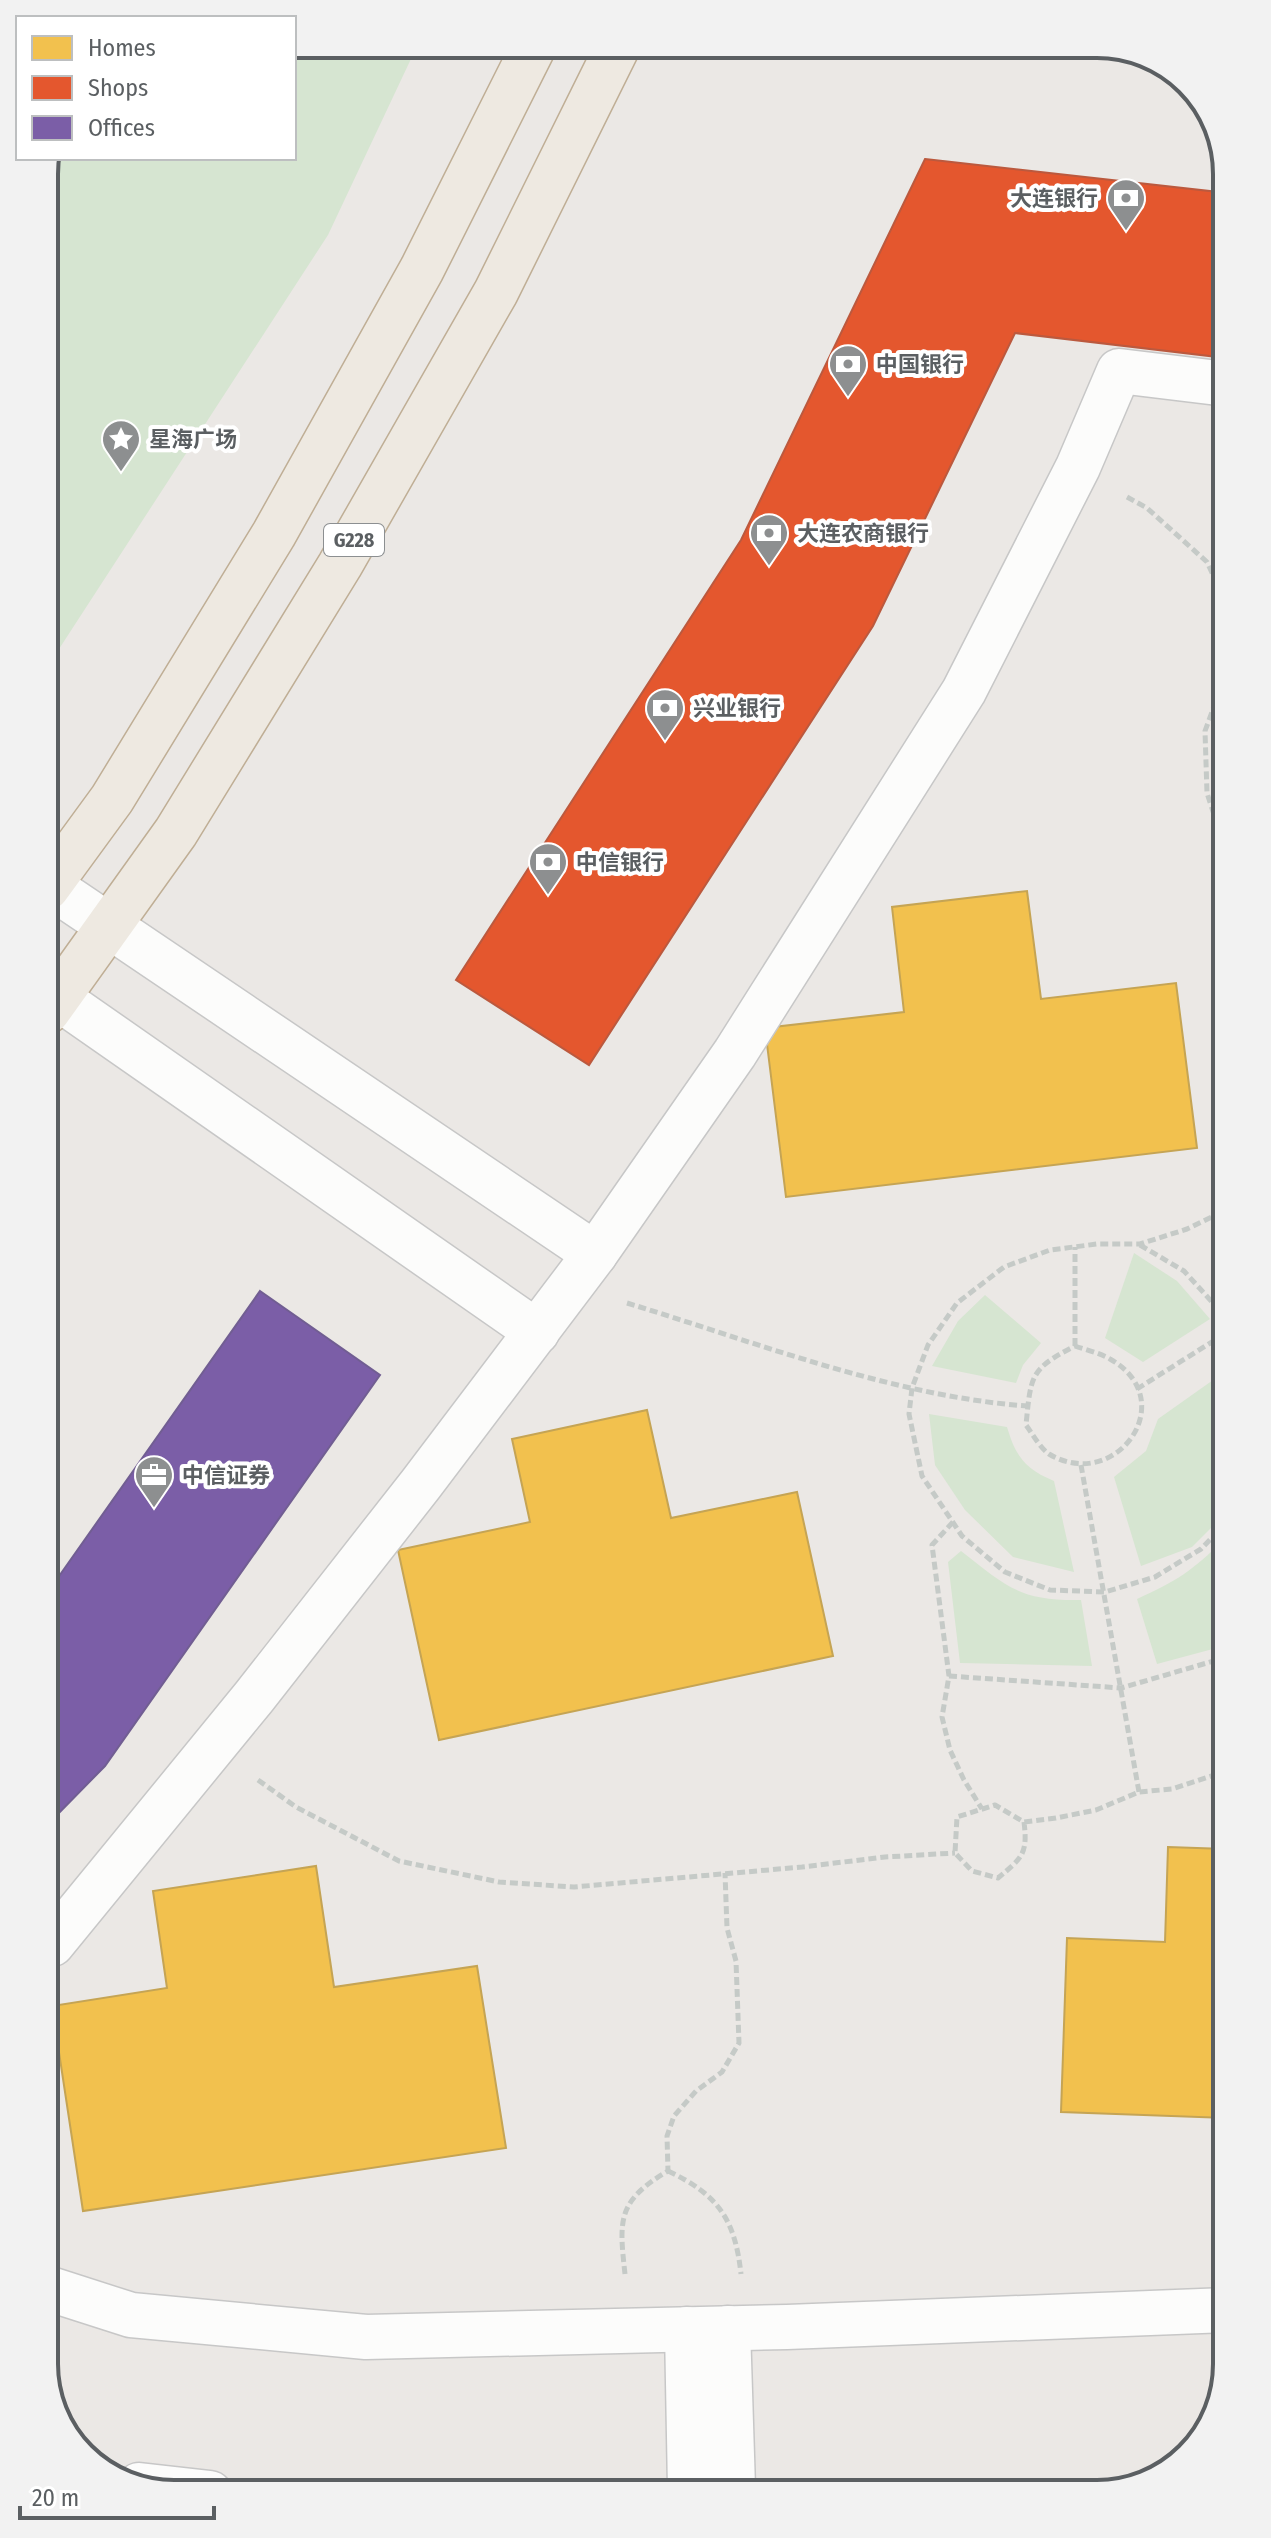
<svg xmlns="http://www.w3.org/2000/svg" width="1271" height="2538" font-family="'Fira Sans Condensed','Noto Sans SC',sans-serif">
  <rect width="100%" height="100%" fill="#ebe8e5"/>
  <g fill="#d6e5d1">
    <path d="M294,44H418L328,235L46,669L44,165L48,158H294Z"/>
    <path d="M1134,1253L1177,1281L1210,1319L1143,1362L1105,1338Z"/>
    <path d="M985,1295L1041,1343L1023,1365L1016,1383L932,1366L958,1321Z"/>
    <path d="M1223,1373V1516L1192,1547L1141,1566L1114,1477L1146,1451L1158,1419Z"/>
    <path d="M929,1414L1007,1427C1016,1457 1025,1469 1054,1481L1074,1572L1013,1557L965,1510L935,1465Z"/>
    <path d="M1223,1540L1224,1646L1157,1664L1137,1599C1175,1582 1194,1570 1223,1540Z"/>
    <path d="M961,1551C1007,1587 1020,1601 1081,1600L1092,1666L960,1663L948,1562Z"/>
  </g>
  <g fill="#f2c14e" stroke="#c5a454" stroke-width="2">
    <path d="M1027,891L1041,999L1176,983L1197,1148L786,1197L765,1028L904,1012L892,907Z"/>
    <path d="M647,1410L671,1518L797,1492L833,1656L439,1740L398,1550L530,1522L512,1439Z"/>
    <path d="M1168,1847L1225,1849L1226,2118L1061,2112L1067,1938L1165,1942Z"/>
    <path d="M316,1866L334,1987L477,1966L506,2148L83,2211L52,2006L167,1988L153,1891Z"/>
  </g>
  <path fill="#e4572e" stroke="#bb593e" stroke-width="2" d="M925,159L1218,192V357L1015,333L873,626L589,1065L456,980L741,540Z"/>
  <path fill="#7b5ea7" stroke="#715e92" stroke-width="2" d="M260,1291L380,1375L105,1766L51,1821L50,1589Z"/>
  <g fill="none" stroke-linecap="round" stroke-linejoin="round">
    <defs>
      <g id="minor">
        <path d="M47,884L595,1254"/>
        <path d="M48,991L537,1332"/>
        <path d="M52,1944L254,1697L421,1484L595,1254L735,1053L964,691L1078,467L1119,371L1218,383"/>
        <path d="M53,2290L131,2315L366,2337L787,2327L1227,2310"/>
        <path d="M728,2328L733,2488"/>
        <path d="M687,2329L690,2489"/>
        <path d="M139,2485L210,2493"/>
      </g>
      <g id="highway">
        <path d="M47,888L112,799L274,534L422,269L535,44"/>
        <path d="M48,1011L176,832L340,565L496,292L619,44"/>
      </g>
    </defs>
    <use href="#minor" stroke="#c7c7c7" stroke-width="47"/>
    <use href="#highway" stroke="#bfae95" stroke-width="47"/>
    <g stroke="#c5cac7" stroke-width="5" stroke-dasharray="8 4" stroke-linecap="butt">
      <path d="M1127,497L1147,508L1207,562L1219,588"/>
      <path d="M1220,690L1205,731L1207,793L1220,833"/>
      <path d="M1222,1212L1187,1229L1140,1244H1097L1050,1250L1004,1267L957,1303L928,1345L912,1388L909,1414L922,1476L962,1536L1005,1572L1050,1590L1105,1592L1155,1577L1201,1549L1223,1526"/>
      <path d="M1140,1245L1184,1271L1222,1313"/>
      <path d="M627,1303C755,1342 895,1397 1028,1406"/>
      <path d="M1075,1346C1086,1350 1100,1353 1110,1359C1183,1400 1116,1494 1049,1454C1040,1448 1032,1433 1026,1425C1031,1375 1030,1369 1075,1346Z"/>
      <path d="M1075,1346V1247"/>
      <path d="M1137,1389L1223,1335"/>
      <path d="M1081,1465L1139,1792"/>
      <path d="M953,1522L932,1545L949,1676L942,1717L950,1750L964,1780L982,1809"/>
      <path d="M949,1676L1121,1688L1224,1658"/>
      <path d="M258,1780L296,1807L399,1861L499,1882L574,1887L802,1867L885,1857L955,1853"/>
      <path d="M1024,1822C1028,1854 1022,1858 998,1878L972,1871L955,1853L957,1817L995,1805L1024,1822L1056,1818L1096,1810L1139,1792L1172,1789L1224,1772"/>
      <path d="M668,2171C719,2195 735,2220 741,2274"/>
      <path d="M625,2274C619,2220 617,2201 668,2171L667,2136L674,2116L696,2091L722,2072L739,2043L736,1961L727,1928L725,1873"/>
    </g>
    <use href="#minor" stroke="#fcfcfb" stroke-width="44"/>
    <use href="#highway" stroke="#eee9e1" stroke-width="44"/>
  </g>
  <defs>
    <symbol id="bank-pin" viewBox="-11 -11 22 30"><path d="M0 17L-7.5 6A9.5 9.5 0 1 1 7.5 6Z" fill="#8d8f90" stroke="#fff"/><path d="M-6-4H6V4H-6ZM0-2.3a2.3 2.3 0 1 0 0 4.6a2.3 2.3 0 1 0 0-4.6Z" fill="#fff"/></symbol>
    <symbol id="sight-pin" viewBox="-11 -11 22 30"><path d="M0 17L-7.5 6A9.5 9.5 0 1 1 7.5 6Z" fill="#8d8f90" stroke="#fff"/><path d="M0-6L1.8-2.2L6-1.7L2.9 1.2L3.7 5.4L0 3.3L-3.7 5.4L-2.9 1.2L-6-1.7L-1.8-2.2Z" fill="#fff"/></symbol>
    <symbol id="office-pin" viewBox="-11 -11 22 30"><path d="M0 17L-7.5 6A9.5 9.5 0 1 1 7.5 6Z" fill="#8d8f90" stroke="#fff"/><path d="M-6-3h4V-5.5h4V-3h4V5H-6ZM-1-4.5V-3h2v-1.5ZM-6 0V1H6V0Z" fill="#fff"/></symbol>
  </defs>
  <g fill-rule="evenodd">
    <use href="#bank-pin" x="1104" y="176" width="44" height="60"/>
    <use href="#bank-pin" x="826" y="342" width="44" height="60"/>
    <use href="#sight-pin" x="99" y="417" width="44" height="60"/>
    <use href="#bank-pin" x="747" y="511" width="44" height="60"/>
    <use href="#bank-pin" x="643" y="686" width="44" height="60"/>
    <use href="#bank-pin" x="526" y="840" width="44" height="60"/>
    <use href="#office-pin" x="132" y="1453" width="44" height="60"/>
  </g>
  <g text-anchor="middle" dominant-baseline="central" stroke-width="8" stroke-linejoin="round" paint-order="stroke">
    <rect fill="#fff" stroke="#8c8f91" stroke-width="2" x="324" y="524" width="60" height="32" rx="6"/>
    <g font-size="20" font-weight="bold" fill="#5b5f62">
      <text x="354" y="540">G228</text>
    </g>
    <g font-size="22" font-weight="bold" fill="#5b5f62" stroke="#fff" text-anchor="start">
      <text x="1098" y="198" text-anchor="end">大连银行</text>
      <text x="876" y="364">中国银行</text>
      <text x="149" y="439">星海广场</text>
      <text x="797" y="533">大连农商银行</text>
      <text x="693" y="708">兴业银行</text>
      <text x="576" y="862">中信银行</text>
      <text x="182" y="1475">中信证券</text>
    </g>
  </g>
  <path d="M0 0H1271V2538H0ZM174 58H1097A116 116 0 0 1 1213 174V2364A116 116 0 0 1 1097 2480H174A116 116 0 0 1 58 2364V174A116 116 0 0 1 174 58Z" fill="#f2f2f2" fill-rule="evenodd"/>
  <path fill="none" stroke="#5b5f62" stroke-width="4" d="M174 58H1097A116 116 0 0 1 1213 174V2364A116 116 0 0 1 1097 2480H174A116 116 0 0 1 58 2364V174A116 116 0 0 1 174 58Z"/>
  <rect x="16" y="16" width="280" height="144" fill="#ffffff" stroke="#bdbfc0" stroke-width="2"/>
  <rect x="32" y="36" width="40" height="24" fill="#f2c14e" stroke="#bdbfc0" stroke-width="2"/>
  <text x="88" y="56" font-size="24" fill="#5b5f62">Homes</text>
  <rect x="32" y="76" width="40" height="24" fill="#e4572e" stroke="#bdbfc0" stroke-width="2"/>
  <text x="88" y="96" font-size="24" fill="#5b5f62">Shops</text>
  <rect x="32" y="116" width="40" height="24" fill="#7b5ea7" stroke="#bdbfc0" stroke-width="2"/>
  <text x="88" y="136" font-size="24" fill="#5b5f62">Offices</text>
  <path d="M20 2506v12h194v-12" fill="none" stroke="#5b5f62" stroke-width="4"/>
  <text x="32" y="2506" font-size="24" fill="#5b5f62" stroke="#ffffff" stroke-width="6" paint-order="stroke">20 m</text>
</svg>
